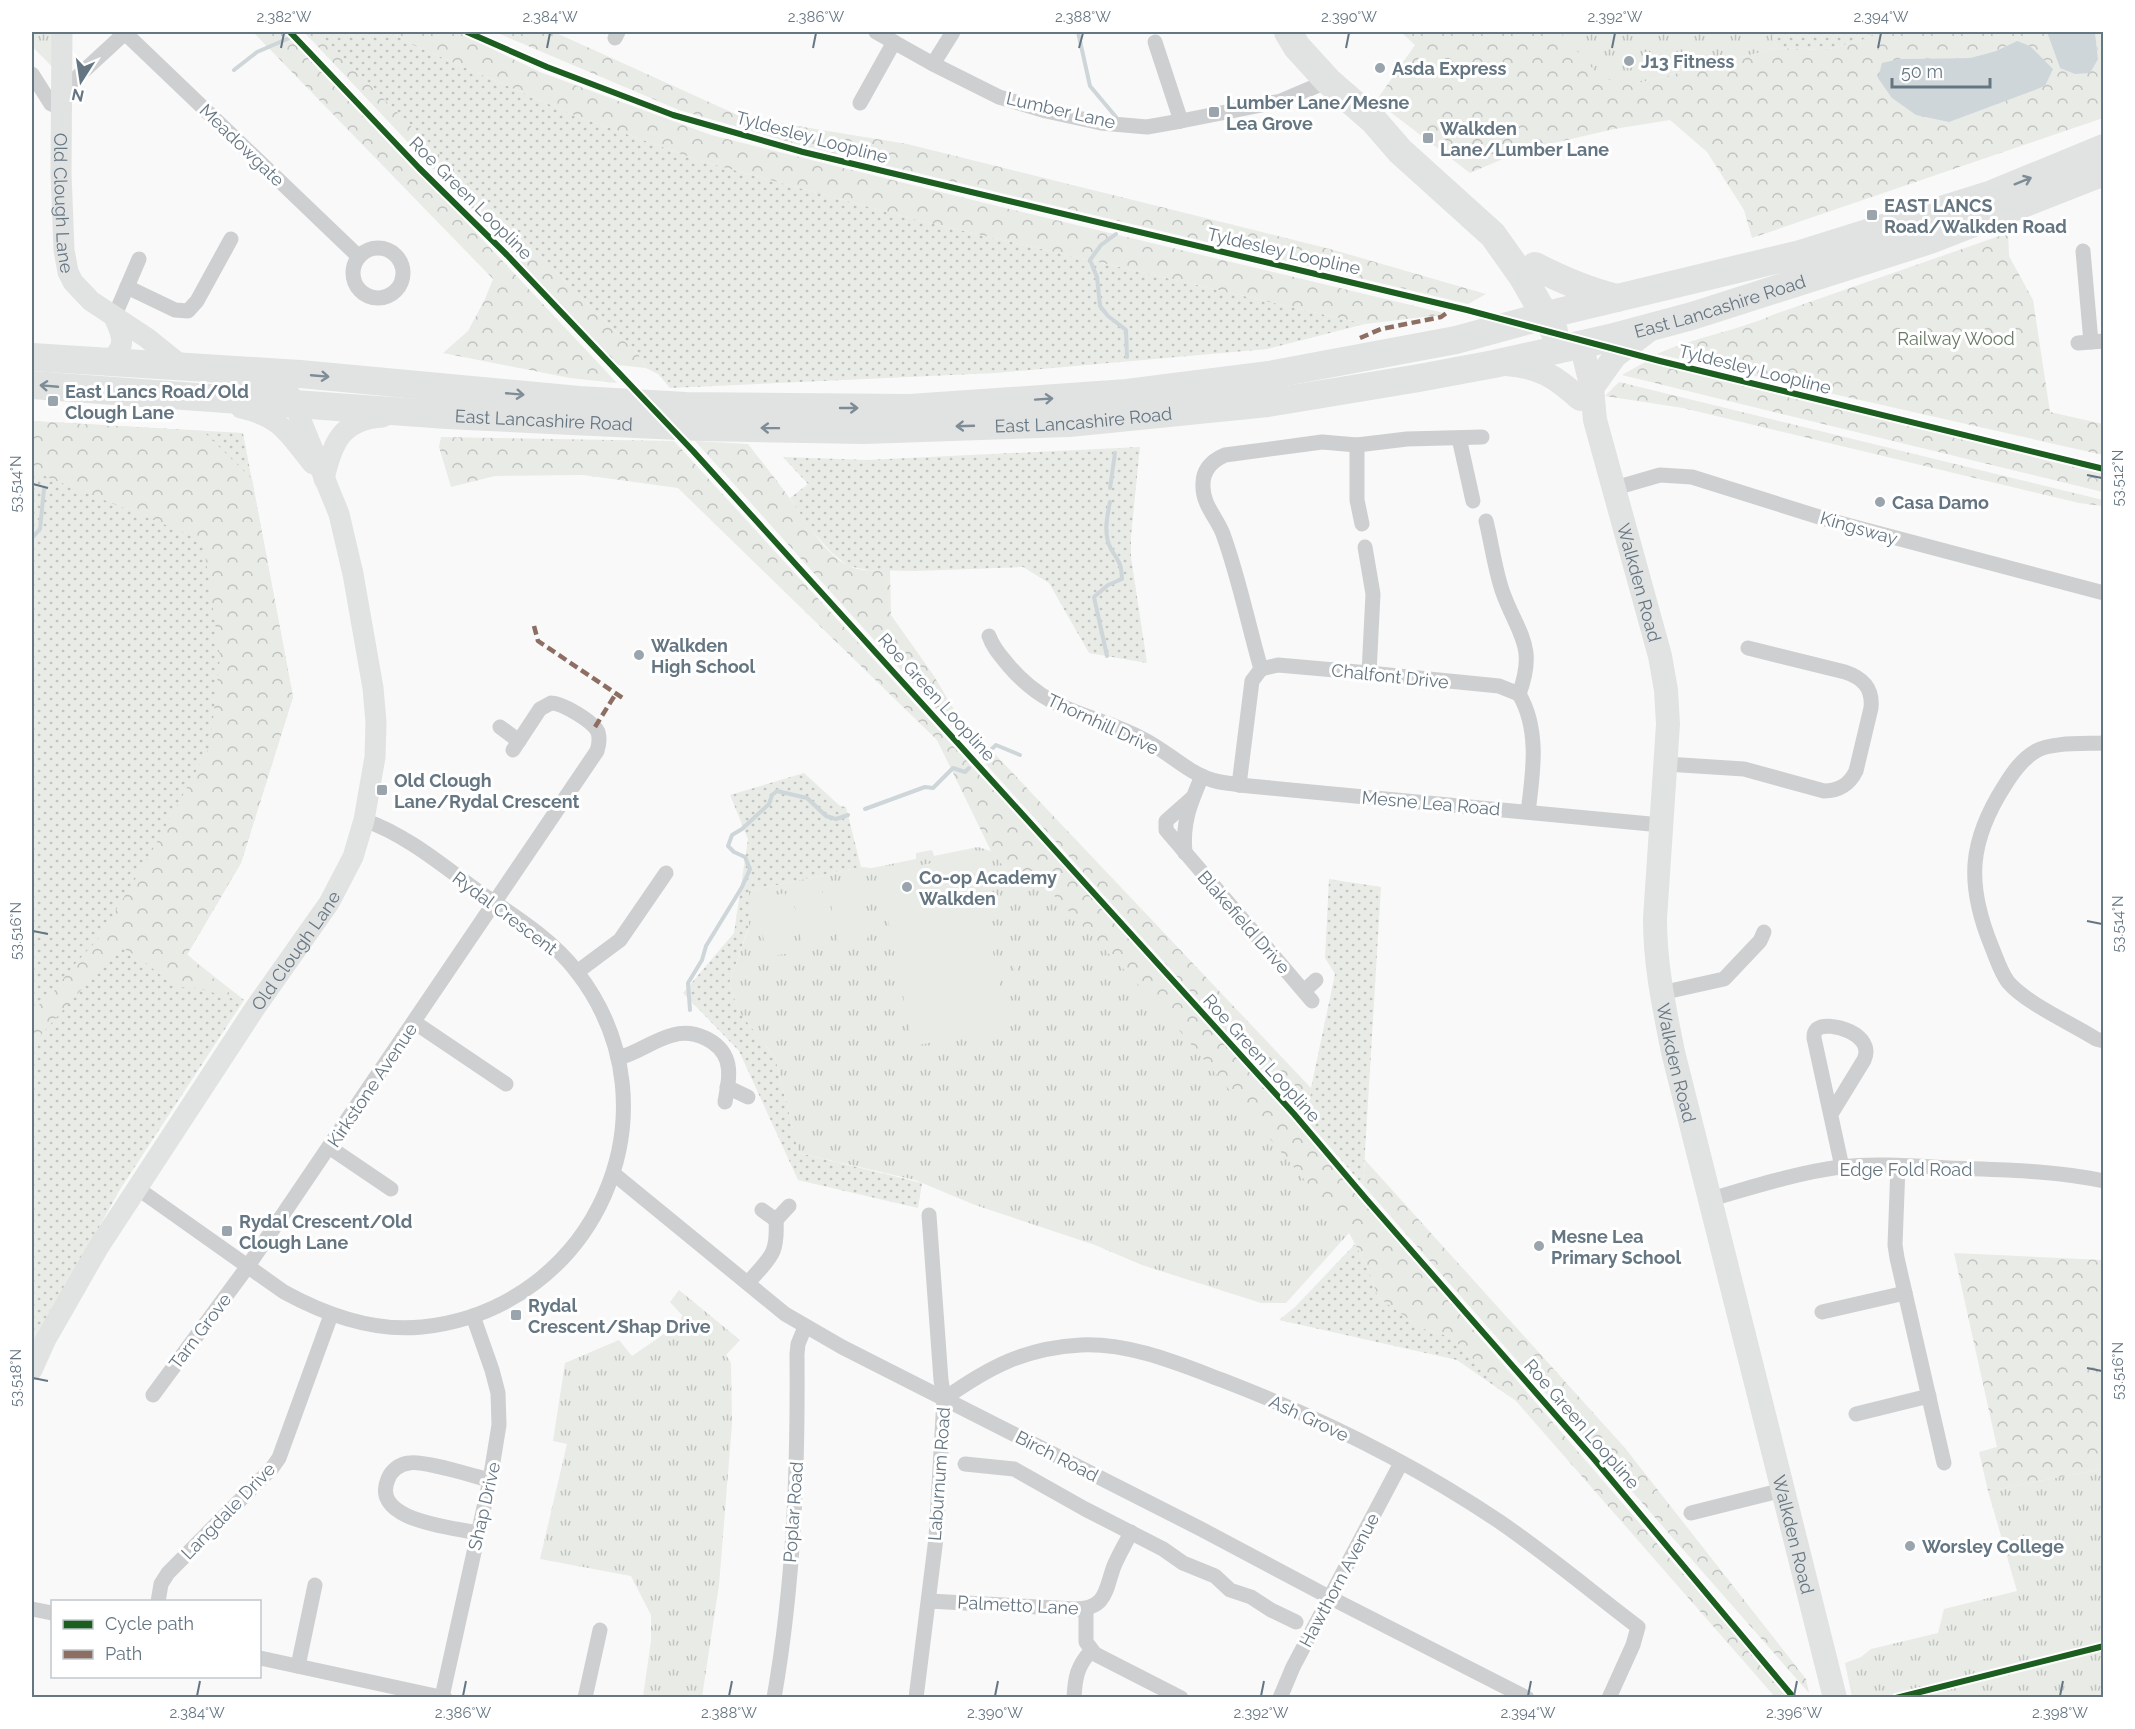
<svg xmlns="http://www.w3.org/2000/svg" width="2135" height="1729" font-family="Raleway,sans-serif">
  <defs>
    <pattern id="grass-dots" width="8" height="8" patternUnits="userSpaceOnUse" patternTransform="scale(1.5)"><rect width="8" height="8" fill="#e8ebe6"/><path d="M2 2h.1M6 6h.1" fill="none" stroke="#c0c3c0" stroke-width="1.8" stroke-linecap="round"/></pattern>
    <pattern id="forest-crowns" width="20" height="18" patternUnits="userSpaceOnUse" patternTransform="scale(1.5)"><rect width="20" height="18" fill="#e8ebe6"/><path d="M2 6a3 3 0 1 1 6 0M12 15a3 3 0 1 1 6 0" fill="none" stroke="#c0c3c0"/></pattern>
    <pattern id="park-tufts" width="24" height="20" patternUnits="userSpaceOnUse" patternTransform="scale(1.5)"><rect width="24" height="20" fill="#e8ebe6"/><path d="M3 7l-1-3M5 7V3M7 7l1-3M15 17l-1-3M17 17v-4M19 17l1-3" fill="none" stroke="#c0c3c0"/></pattern>
  </defs>
  <rect width="100%" height="100%" fill="#f9f9f9"/>
  <g fill="url(#grass-dots)">
    <path d="M317,32H391L411,44L574,115L701,161L917,220L1365,324L1267,349L995,373L670,388L658,374L646,368L638,354Z"/>
    <path d="M1771,32H1878L1862,40L1825,50L1777,48Z"/>
    <path d="M32,421L243,433L293,697L241,863L187,955L244,1000L119,1191L32,1350Z"/>
    <path d="M1140,447L1131,536V557L1147,663L1089,653L1049,583L1023,567L915,571L868,570L848,566L831,552L811,530L790,498L808,484L783,457L867,460Z"/>
    <path d="M804,773L840,806L846,807L861,867L749,891V926L729,984L740,1013L775,1057L799,1153L922,1183L918,1208L798,1180L739,1051L683,993L734,933L748,839L730,795Z"/>
    <path d="M1329,879L1381,887L1363,1185L1308,1122L1311,1088L1335,974L1325,958Z"/>
    <path d="M1355,1244L1368,1268L1378,1297L1421,1328L1451,1337L1516,1401L1457,1360L1279,1320L1295,1307Z"/>
  </g>
  <g fill="url(#forest-crowns)" fill-rule="evenodd">
    <path d="M253,32H288L617,383L570,378L443,353L468,331L485,299L493,279Z"/>
    <path d="M304,32H317L638,354L646,368L618,365Z"/>
    <path d="M391,32H457L540,72L711,135L993,205L1448,314L1365,324L917,220L701,161L574,115L411,44Z"/>
    <path d="M495,32H554L742,117L907,144L1330,249L1486,294L1468,304L800,145L679,110Z"/>
    <path d="M1401,32H1556L1561,33L1638,83L1777,48L1825,50L1862,40L1878,32H2047L2060,68L2098,59L2095,32H2103V118L1752,238L1744,210L1707,152L1670,120L1614,129L1524,150L1470,173L1376,101L1415,45ZM2017,41L1916,115L1900,59L1970,58L1996,51Z"/>
    <path d="M2008,233L2009,256L2033,300L2050,412L2103,424V455L1657,354C1695,337 1737,331 1775,314Z"/>
    <path d="M1647,361L2103,474V492L1622,375Z"/>
    <path d="M1619,382L2103,500V506L2079,503L1683,408L1605,396Z"/>
    <path d="M32,421L203,431L252,479L293,697L241,863L187,954L237,1000L198,988L175,987L141,959L120,946L32,1045V1011L54,991L73,966L98,939L147,860L210,746L220,657L203,540L32,471Z"/>
    <path d="M441,437L674,441L1257,1078L1789,1697H1775L1516,1401L1451,1337L1421,1328L1378,1297L1368,1268L1349,1233L1042,883L1009,873L991,851L937,740L678,488L583,475L495,476L451,487L439,447Z"/>
    <path d="M695,441L748,444C761,461 775,478 788,496C805,518 822,553 849,566C861,572 877,570 890,570L891,615L934,676L956,713L1311,1088L1308,1122Z"/>
    <path d="M1365,1160L1625,1448L1806,1679L1809,1693L1363,1185Z"/>
    <path d="M1954,1253L2103,1260V1469L1988,1491L1979,1452L1997,1447Z"/>
  </g>
  <g fill="url(#park-tufts)">
    <path d="M32,32H53L55,70L32,46Z"/>
    <path d="M1556,32H1771L1777,48L1638,83L1602,79L1561,33Z"/>
    <path d="M978,847L991,851L1009,873L1042,883L1164,1012L1349,1233L1286,1303H1261L1142,1265L1095,1245L975,1205L915,1180L799,1153L775,1057L740,1013L729,984L749,927V891L861,867L872,868L916,859V853L932,850L934,856Z"/>
    <path d="M679,1290L740,1340L726,1355L731,1363L732,1424L719,1585L702,1697H643L651,1641V1615L631,1576L540,1559L567,1444L553,1441L565,1363L619,1340L632,1356L680,1323L682,1315L670,1302Z"/>
    <path d="M2103,1469V1697H1852L1845,1663L1861,1657L1871,1649L1938,1633L1944,1609L2017,1591L1988,1491Z"/>
  </g>
  <g fill="#e8ebe6">
    <path d="M974,855L1008,1028L913,1046L879,873Z"/>
    <path d="M857,879L868,938L839,944L827,885Z"/>
    <path d="M821,886L832,945L803,950L792,892Z"/>
    <path d="M785,893L797,952L767,957L756,899Z"/>
    <path d="M1010,945H1013L1024,1001H1026L1030,1020L1022,1022L1018,1003L1021,1002Z"/>
  </g>
  <g fill="#ced6d9">
    <path d="M2047,32H2095L2098,59L2090,73L2075,74L2060,68Z"/>
    <path d="M2017,41L2030,46L2053,69L2045,86L1949,122L1916,115L1892,98L1878,78L1882,63L1900,59L1970,58L1996,51Z"/>
  </g>
  <g fill="none" stroke-linecap="round" stroke-linejoin="round">
    <g stroke="#ced6d9" stroke-width="4">
      <path d="M1078,32L1090,86L1116,117"/>
      <path d="M234,70L257,52L294,36"/>
      <path d="M1116,234L1101,245L1090,260L1097,277L1100,306L1108,316L1126,330L1127,357"/>
      <path d="M1110,488L1115,453"/>
      <path d="M32,538L40,529L44,489"/>
      <path d="M1107,656L1094,597L1108,585L1122,579C1121,561 1119,563 1111,549C1103,534 1107,517 1110,502"/>
      <path d="M983,757L996,745L1020,755"/>
      <path d="M865,809L925,787L933,788L953,768L965,772L969,768"/>
      <path d="M690,1010L688,983L702,960L706,946L742,887L750,869L745,857L734,852L728,846L732,835L742,829L769,804L772,795L777,791L807,798L826,816L836,819L848,815"/>
    </g>
    <g stroke="#cecfd0" stroke-width="15">
      <path d="M876,32L933,64L999,97L1046,111L1101,123L1147,127L1181,121L1281,101L1328,81"/>
      <path d="M125,33L359,257"/>
      <path d="M615,38L618,32"/>
      <path d="M1155,42L1181,121"/>
      <path d="M933,64L953,32"/>
      <path d="M32,74L51,104L62,106"/>
      <path d="M62,91L126,32"/>
      <path d="M860,103L894,42"/>
      <circle cx="378" cy="273" r="25"/>
      <path d="M2083,251L2091,342"/>
      <path d="M127,287L139,259"/>
      <path d="M114,317L127,287L175,310L188,311L197,301L231,239"/>
      <path d="M2078,343L2104,341"/>
      <path d="M1459,438L1473,501"/>
      <path d="M1357,445V500L1362,524"/>
      <path d="M1615,488L1660,475L1692,477L1832,521L2104,593"/>
      <path d="M1486,521C1492,545 1495,571 1503,593C1518,634 1537,646 1519,694C1540,730 1533,773 1528,812"/>
      <path d="M1365,547L1373,594L1369,673"/>
      <path d="M989,636C993,648 1001,656 1009,666C1052,716 1093,712 1145,740C1168,752 1187,772 1212,780C1221,783 1230,783 1239,785L1661,825"/>
      <path d="M1261,669L1278,665L1369,673L1499,686L1519,694"/>
      <path d="M500,727L519,741"/>
      <path d="M2104,743C2084,744 2052,742 2036,751C2022,759 2013,772 2005,785C1969,841 1966,883 1991,945C1996,957 2000,971 2008,982C2027,1004 2071,1023 2096,1039L2104,1041"/>
      <path d="M1666,764L1744,769L1824,791C1839,791 1849,785 1856,771L1871,708C1873,688 1863,678 1845,672L1748,648"/>
      <path d="M1239,785L1252,681L1261,669C1248,624 1239,578 1223,534C1217,518 1203,505 1203,487C1202,471 1211,461 1225,455L1322,442L1357,445L1407,439L1482,437"/>
      <path d="M1192,798L1166,821V830L1312,1001"/>
      <path d="M1185,853C1182,823 1190,804 1202,776"/>
      <path d="M577,972L620,940L666,873"/>
      <path d="M1304,991L1316,980"/>
      <path d="M1661,993L1724,979L1760,941L1764,932"/>
      <path d="M414,1022L506,1084"/>
      <path d="M618,1058C638,1053 653,1040 673,1035C693,1029 720,1040 727,1061C731,1074 727,1089 725,1102"/>
      <path d="M727,1087L748,1097"/>
      <path d="M1831,1114L1864,1060C1876,1034 1829,1020 1817,1029C1814,1032 1814,1034 1814,1038L1842,1167"/>
      <path d="M329,1147L391,1189"/>
      <path d="M1898,1166L1895,1245L1897,1258L1944,1463"/>
      <path d="M614,1174L785,1314L842,1347L1201,1529L1329,1597L1527,1698"/>
      <path d="M137,1188L284,1292C326,1315 373,1332 422,1327C595,1309 684,1111 577,972C552,939 513,915 479,892C443,866 407,835 364,820"/>
      <path d="M1711,1199C1753,1187 1796,1173 1840,1167C1875,1163 1913,1166 1949,1168C2001,1170 2053,1170 2104,1181"/>
      <path d="M762,1210L776,1220L789,1206"/>
      <path d="M748,1283C770,1257 778,1256 776,1220"/>
      <path d="M1822,1312L1905,1293"/>
      <path d="M153,1395L248,1266L597,751C599,745 600,739 598,732C593,721 562,703 551,703L540,709L513,750"/>
      <path d="M944,1399C989,1367 1025,1348 1081,1345C1130,1343 1177,1363 1222,1380C1318,1417 1414,1464 1500,1522C1548,1555 1592,1592 1638,1627L1633,1645L1609,1698"/>
      <path d="M1856,1414L1929,1396"/>
      <path d="M965,1464L1014,1469L1085,1509L1163,1549L1183,1563L1215,1576L1230,1590L1251,1597L1271,1610L1296,1622"/>
      <path d="M1691,1513L1783,1490"/>
      <path d="M478,1533C452,1527 370,1521 388,1479C391,1471 399,1464 409,1463C423,1460 473,1476 490,1480"/>
      <path d="M929,1601L1075,1609C1107,1609 1105,1590 1114,1566C1119,1554 1126,1543 1131,1532"/>
      <path d="M158,1602L161,1584L168,1573L272,1468L279,1458L331,1315"/>
      <path d="M32,1609L52,1613"/>
      <path d="M1086,1609V1642L1095,1654L1181,1698"/>
      <path d="M260,1658L445,1698"/>
      <path d="M298,1666L315,1585"/>
      <path d="M442,1697L490,1480L499,1425L498,1393L492,1370L473,1316"/>
      <path d="M585,1698L600,1630"/>
      <path d="M774,1698C794,1584 798,1469 797,1354L798,1344L805,1327"/>
      <path d="M916,1698L936,1538L944,1399L941,1380L929,1215"/>
      <path d="M1074,1698C1075,1678 1077,1666 1091,1651"/>
      <path d="M1280,1698L1293,1667L1401,1463"/>
    </g>
    <g stroke="#e1e2e2" stroke-width="21">
      <path id="s1" d="M62,32L61,173L64,250L68,272L73,282L91,301L147,338L183,367"/>
      <path d="M106,362C127,349 124,338 114,317"/>
      <path d="M241,408C282,417 288,434 313,464"/>
      <path d="M324,479C332,443 342,419 383,417"/>
      <path id="s2" d="M32,1370L46,1339L98,1248L255,1008L329,903L353,857L364,820L375,757L376,722L373,688L353,574L339,514L291,396L283,389L249,380"/>
    </g>
    <g stroke="#e1e2e2" stroke-width="24">
      <path id="s3" d="M1581,344L1592,388L1595,420L1660,656L1666,690L1668,724L1655,919C1655,965 1664,1007 1673,1052L1835,1698"/>
      <path d="M1506,364C1539,366 1556,377 1580,399"/>
      <path d="M1592,388L1615,356L1648,331"/>
    </g>
    <g stroke="#e1e2e2" stroke-width="28">
      <path d="M1288,32L1297,47L1328,81L1374,121L1400,151L1493,235L1522,276L1554,331"/>
      <path d="M1535,266C1562,280 1588,291 1617,298"/>
      <path d="M32,357L300,374L579,400L686,406L910,408L1127,393L1269,375L1456,340L1563,311L1800,254L1992,194L2104,148"/>
      <path id="s4" d="M32,385L447,415L700,427L864,430L1069,423L1268,403L1419,378L1494,364L1610,338L1692,316L1930,240L2104,172"/>
    </g>
    <g stroke="#8d6e63" stroke-width="4.5" stroke-dasharray="9 4.5" stroke-linecap="butt">
      <path d="M1360,338L1381,329L1441,317L1448,312L1449,305"/>
      <path d="M534,626L538,641L624,699"/>
      <path d="M595,727L615,695"/>
    </g>
    <defs>
      <g id="cycleway">
        <path d="M290,32L419,168L507,255L693,451L1294,1114L1367,1200L1594,1459L1794,1698"/>
        <path d="M467,32L547,67L673,115L803,152L1467,310L1660,361L2104,469"/>
        <path d="M1896,1698L2104,1646"/>
      </g>
    </defs>
    <use href="#cycleway" stroke="#fff" stroke-width="10"/>
    <use href="#cycleway" stroke="#1b5e20" stroke-width="6"/>
  </g>
  <defs><path id="oneway-shaft" d="M-6 0H5M1.5-3L5.5 0L1.5 3" fill="none" stroke-width="1.6" stroke-linecap="round" stroke-linejoin="round" transform="scale(1.5)"/></defs>
  <g stroke="#7e8c96">
    <use href="#oneway-shaft" transform="translate(2023 181) rotate(-22)"/>
    <use href="#oneway-shaft" transform="translate(320 376) rotate(5)"/>
    <use href="#oneway-shaft" transform="translate(49 386) rotate(-175)"/>
    <use href="#oneway-shaft" transform="translate(515 394) rotate(5)"/>
    <use href="#oneway-shaft" transform="translate(1044 399) rotate(-4)"/>
    <use href="#oneway-shaft" transform="translate(849 408)"/>
    <use href="#oneway-shaft" transform="translate(965 426) rotate(178)"/>
    <use href="#oneway-shaft" transform="translate(770 428) rotate(-179)"/>
  </g>
  <path fill="none" stroke="#657683" stroke-width="2" d="M281,48L284,33M547,48L550,33M813,48L816,33M1079,48L1083,33M1346,48L1349,33M1612,48L1615,33M1878,48L1881,33M2087,475L2102,478M33,484L48,488M2087,921L2102,924M33,931L48,934M2087,1368L2102,1371M33,1378L48,1381M197,1696L200,1681M463,1696L466,1681M729,1696L732,1681M995,1696L998,1681M1261,1696L1264,1681M1528,1696L1531,1681M1794,1696L1797,1681M2060,1696L2063,1681"/>
  <g fill="#99a4ac" stroke="#fff" stroke-width="2">
    <circle cx="1629" cy="61" r="6"/>
    <circle cx="1380" cy="68" r="6"/>
    <rect x="1208" y="106" width="12" height="12" rx="3"/>
    <rect x="1422" y="132" width="12" height="12" rx="3"/>
    <rect x="1866" y="209" width="12" height="12" rx="3"/>
    <rect x="47" y="395" width="12" height="12" rx="3"/>
    <circle cx="1880" cy="502" r="6"/>
    <circle cx="639" cy="655" r="6"/>
    <rect x="376" y="784" width="12" height="12" rx="3"/>
    <circle cx="907" cy="887" r="6"/>
    <rect x="221" y="1225" width="12" height="12" rx="3"/>
    <circle cx="1539" cy="1246" r="6"/>
    <rect x="510" y="1309" width="12" height="12" rx="3"/>
    <circle cx="1910" cy="1546" r="6"/>
  </g>
  <g text-anchor="middle" dominant-baseline="central" stroke-width="6" stroke-linejoin="round" paint-order="stroke">
    <g font-size="18" font-weight="bold" fill="#657683" stroke="#fff" text-anchor="start">
      <text x="1641" y="61">J13 Fitness</text>
      <text x="1392" y="68">Asda Express</text>
      <text x="1226" y="102">Lumber Lane/Mesne<tspan x="1226" dy="21">Lea Grove</tspan></text>
      <text x="1440" y="128">Walkden<tspan x="1440" dy="21">Lane/Lumber Lane</tspan></text>
      <text x="1884" y="205">EAST LANCS<tspan x="1884" dy="21">Road/Walkden Road</tspan></text>
      <text x="65" y="391">East Lancs Road/Old<tspan x="65" dy="21">Clough Lane</tspan></text>
      <text x="1892" y="502">Casa Damo</text>
      <text x="651" y="645">Walkden<tspan x="651" dy="21">High School</tspan></text>
      <text x="394" y="780">Old Clough<tspan x="394" dy="21">Lane/Rydal Crescent</tspan></text>
      <text x="919" y="877">Co-op Academy<tspan x="919" dy="21">Walkden</tspan></text>
      <text x="239" y="1221">Rydal Crescent/Old<tspan x="239" dy="21">Clough Lane</tspan></text>
      <text x="1551" y="1236">Mesne Lea<tspan x="1551" dy="21">Primary School</tspan></text>
      <text x="528" y="1305">Rydal<tspan x="528" dy="21">Crescent/Shap Drive</tspan></text>
      <text x="1922" y="1546">Worsley College</text>
    </g>
    <g font-size="18" fill="#657683" stroke="#fff">
      <text transform="translate(1061 110) rotate(13)">Lumber Lane</text>
      <text transform="translate(812 137) rotate(15)">Tyldesley Loopline</text>
      <text transform="translate(242 145) rotate(44)">Meadowgate</text>
      <text transform="translate(471 198) rotate(45)">Roe Green Loopline</text>
      <text stroke="none"><textPath href="#s1" startOffset="171">Old Clough Lane</textPath></text>
      <text transform="translate(1284 251) rotate(13)">Tyldesley Loopline</text>
      <text stroke="none"><textPath href="#s4" startOffset="1701">East Lancashire Road</textPath></text>
      <text transform="translate(1755 369) rotate(14)">Tyldesley Loopline</text>
      <text stroke="none"><textPath href="#s4" startOffset="1053">East Lancashire Road</textPath></text>
      <text stroke="none"><textPath href="#s4" startOffset="513">East Lancashire Road</textPath></text>
      <text transform="translate(1859 528) rotate(16)">Kingsway</text>
      <text stroke="none"><textPath href="#s3" startOffset="246">Walkden Road</textPath></text>
      <text transform="translate(1390 676) rotate(6)">Chalfont Drive</text>
      <text transform="translate(937 697) rotate(48)">Roe Green Loopline</text>
      <text transform="translate(1103 724) rotate(25)">Thornhill Drive</text>
      <text transform="translate(1431 803) rotate(5)">Mesne Lea Road</text>
      <text transform="translate(505 913) rotate(37)">Rydal Crescent</text>
      <text transform="translate(1244 922) rotate(49)">Blakefield Drive</text>
      <text stroke="none"><textPath href="#s2" startOffset="496">Old Clough Lane</textPath></text>
      <text transform="translate(1262 1058) rotate(48)">Roe Green Loopline</text>
      <text stroke="none"><textPath href="#s3" startOffset="732">Walkden Road</textPath></text>
      <text transform="translate(372 1085) rotate(-56)">Kirkstone Avenue</text>
      <text x="1906" y="1169">Edge Fold Road</text>
      <text transform="translate(200 1331) rotate(-53)">Tarn Grove</text>
      <text transform="translate(1309 1418) rotate(25)">Ash Grove</text>
      <text transform="translate(1582 1424) rotate(49)">Roe Green Loopline</text>
      <text transform="translate(1057 1456) rotate(27)">Birch Road</text>
      <text transform="translate(939 1474) rotate(-86)">Laburnum Road</text>
      <text transform="translate(484 1506) rotate(-77)">Shap Drive</text>
      <text transform="translate(228 1511) rotate(-46)">Langdale Drive</text>
      <text transform="translate(793 1512) rotate(-86)">Poplar Road</text>
      <text stroke="none"><textPath href="#s3" startOffset="1218">Walkden Road</textPath></text>
      <text transform="translate(1339 1580) rotate(-62)">Hawthorn Avenue</text>
      <text transform="translate(1018 1605) rotate(3)">Palmetto Lane</text>
    </g>
    <g font-size="18" fill="#687a64" stroke="#fff">
      <text x="1956" y="338">Railway Wood</text>
    </g>
  </g>
  <rect width="2135" height="1729" fill="none" stroke="#ffffff" stroke-width="66"/>
  <rect x="51" y="1600" width="210" height="78" fill="#ffffff" stroke="#c1c8cd" stroke-width="1.5"/>
  <rect x="63" y="1620" width="30" height="9" fill="#1b5e20" stroke="#c1c8cd" stroke-width="1.5"/>
  <text x="105" y="1630" font-size="18" fill="#657683">Cycle path</text>
  <rect x="63" y="1650" width="30" height="9" fill="#8d6e63" stroke="#c1c8cd" stroke-width="1.5"/>
  <text x="105" y="1660" font-size="18" fill="#657683">Path</text>
  <g transform="translate(81 81) rotate(192)" stroke="#ffffff" stroke-width="4.5" paint-order="stroke">
  <path d="M0-4.5L10 22L0 15L-10 22Z" fill="#657683"/>
  <text y="-9" font-size="16" font-weight="bold" text-anchor="middle" fill="#657683">N</text>
  </g>
  <path d="M1892 78v9h98v-9" fill="none" stroke="#657683" stroke-width="3"/>
  <text x="1901" y="78" font-size="18" fill="#657683" stroke="#ffffff" stroke-width="4.5" paint-order="stroke">50 m</text>
  <rect x="33" y="33" width="2069" height="1663" fill="none" stroke="#657683" stroke-width="2"/>
  <g font-size="15" text-anchor="middle" fill="#657683">
    <text x="284" y="22">2.382°W</text>
    <text x="550" y="22">2.384°W</text>
    <text x="816" y="22">2.386°W</text>
    <text x="1083" y="22">2.388°W</text>
    <text x="1349" y="22">2.390°W</text>
    <text x="1615" y="22">2.392°W</text>
    <text x="1881" y="22">2.394°W</text>
    <text transform="translate(2118 478) rotate(-90)" y="5">53.512°N</text>
    <text transform="translate(16 484) rotate(-90)" y="5">53.514°N</text>
    <text transform="translate(2118 924) rotate(-90)" y="5">53.514°N</text>
    <text transform="translate(16 931) rotate(-90)" y="5">53.516°N</text>
    <text transform="translate(2118 1371) rotate(-90)" y="5">53.516°N</text>
    <text transform="translate(16 1378) rotate(-90)" y="5">53.518°N</text>
    <text x="197" y="1718">2.384°W</text>
    <text x="463" y="1718">2.386°W</text>
    <text x="729" y="1718">2.388°W</text>
    <text x="995" y="1718">2.390°W</text>
    <text x="1261" y="1718">2.392°W</text>
    <text x="1528" y="1718">2.394°W</text>
    <text x="1794" y="1718">2.396°W</text>
    <text x="2060" y="1718">2.398°W</text>
  </g>
</svg>
